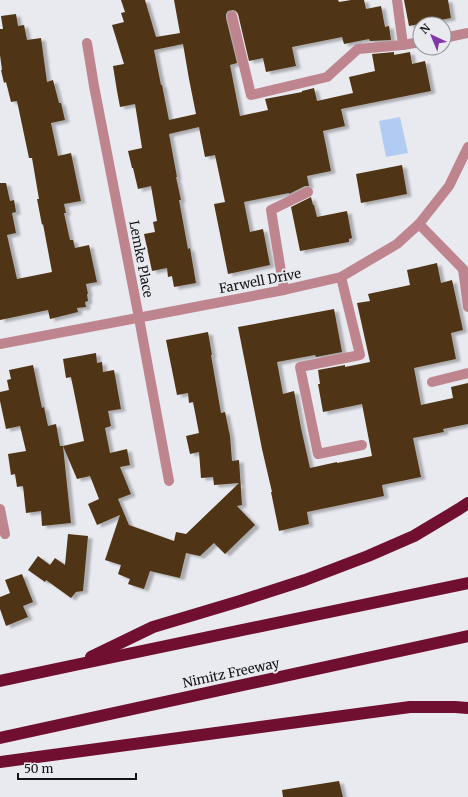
<svg xmlns="http://www.w3.org/2000/svg" width="468" height="797" font-family="Merriweather,serif">
  <defs>
    <filter id="shadow"><feDropShadow dx="4.5" dy="2.5" stdDeviation="1" flood-color="#0004"/></filter>
  </defs>
  <rect width="100%" height="100%" fill="#e9eaf0"/>
  <path fill="#b2cbf2" d="M400,117L408,153L386,157L379,121Z"/>
  <g fill="#503514" fill-rule="evenodd" filter="url(#shadow)">
    <path d="M121,0H145L156,37L180,33L174,0H338L339,2L351,0H364L366,9L381,6L385,27L389,26L391,40L370,41L369,39L344,44L342,37L292,47L296,66L266,72L263,58L249,61L238,14L236,11L233,10L228,11L226,14V18L237,63L230,65L240,116L268,110L265,99L302,92V91L314,88L317,101L353,93L349,77L375,71L372,54L394,52V55L410,52L412,64L425,61L431,91L341,109L345,126L323,131L331,171L307,176L309,186H305L289,194V193L244,202L250,232L263,229L270,265L228,274L214,204L225,202L215,155L205,157L199,127L169,134L177,177H176L181,200H179L188,249L190,248L196,283L174,287L172,276L168,277L167,268L152,271L144,234L155,232L153,222L157,221L151,186L138,189L133,168H132L128,151L142,148L135,104L120,107L117,91L113,66L124,64L112,25L124,22L121,13L125,12ZM183,44L189,79L196,114L169,120L162,85H161L154,50Z"/>
    <path d="M404,0H448L451,18L409,26Z"/>
    <path d="M16,14L18,26L24,25L27,40L41,38L47,82L53,80L59,103H61L65,120L51,123L58,156L71,153L81,201L64,204L66,213H64L70,240H73L75,248L89,245L97,282L86,284L88,294H87L88,301L85,302L86,307L77,308L78,312L50,319L48,310L0,320V183H6L10,201L14,200L16,212L12,213L16,233L7,235L17,279L52,272L43,224L42,225L37,199H39L32,158H29L17,101L11,102L6,82L4,83L1,70H2L0,55V29H3L1,16Z"/>
    <path d="M402,165L407,194L361,203L356,174Z"/>
    <path d="M311,197L313,205H314L317,217L347,211L352,238L349,239V242L300,251L291,207Z"/>
    <path d="M437,263L441,283L452,280L463,330L451,333L456,359L414,368L421,405L453,398L451,387L468,383V424L443,429L444,432L413,438L421,477L382,485L384,496L307,512L309,524L279,531L271,492H272L262,449L238,327L334,309L342,352L316,357L315,355L277,362L283,394L294,391L301,428L310,468L337,462V463L372,456L362,404L323,412L318,384H320L318,370L345,365V367L370,362L357,303L370,301L368,294L410,285L407,270Z"/>
    <path d="M208,332L212,355H211L221,413L225,412L230,436L232,461L239,460L242,505L237,506L255,525L225,554L214,543L200,556L186,553L180,578L150,571L144,589L128,584L130,579L118,574L121,565L105,560L120,515L97,525L88,504L99,499L90,476L77,479L63,446L84,441L71,377L66,378L63,359L96,353L97,363L102,362L103,372L114,370L121,409L108,411L111,426L105,428L110,453L127,449L130,465L120,467L131,494L118,499L129,525L174,541L176,532L186,534L239,483L214,485L213,477L201,478L199,452L190,454L186,436L199,433L193,402L189,403L188,393L177,395L166,340Z"/>
    <path d="M33,365L42,408L44,407L48,426L56,424L60,446H63L71,523L42,526L41,511L26,513L23,486L17,487L15,474L11,475L8,454L26,451L20,426L6,429L0,401V392L9,390L7,380L11,379L9,370Z"/>
    <path d="M68,534L88,536L83,591L76,592L71,598L46,580L45,582L28,570L38,556L50,565L55,558L65,565Z"/>
    <path d="M22,574L33,602L23,606L28,617L6,626L0,609V597L10,593L5,580Z"/>
    <path d="M339,781L343,797H283L282,790Z"/>
  </g>
  <g fill="none" stroke-linecap="round" stroke-linejoin="round">
    <g stroke="#bf858f" stroke-width="10">
      <path d="M397,0L403,45"/>
      <path d="M232,16L251,95L327,77L358,49L403,45L420,42"/>
      <path d="M444,38L468,33"/>
      <path d="M87,43L94,86L139,318L169,481"/>
      <path d="M419,224L463,269L468,307"/>
      <path d="M341,277L360,355L300,367L318,454L362,445"/>
      <path d="M284,290L271,210L308,192"/>
      <path d="M0,344L284,290L341,277L397,244L419,224L449,186L468,147"/>
      <path d="M432,382L468,373"/>
      <path d="M0,509L5,534"/>
    </g>
    <g stroke="#700f30" stroke-width="12">
      <path d="M91,657L153,627L240,601L305,580L368,556L414,536L459,509L468,503"/>
      <path d="M0,681L75,665L468,583"/>
      <path d="M0,738L468,636"/>
      <path d="M0,762L410,707H455L468,708"/>
    </g>
  </g>
  <g text-anchor="middle" dominant-baseline="central" stroke-width="4" stroke-linejoin="round" paint-order="stroke">
    <g font-size="13" fill="#131315" stroke="#e9eaf0">
      <text transform="translate(141 259) rotate(79)">Lemke Place</text>
      <text transform="translate(260 281) rotate(-11)">Farwell Drive</text>
      <text transform="translate(231 673) rotate(-12)">Nimitz Freeway</text>
    </g>
  </g>
  <g transform="translate(432 36) rotate(316)"><circle r="19" fill="#e9eaf0" stroke="#939498"/>
  <path d="M0-3L7 15L0 10L-7 15Z" fill="#8336a7"/>
  <text y="-6" font-size="11" font-weight="bold" text-anchor="middle" fill="#131315">N</text>
  </g>
  <path d="M18 773v6h118v-6" fill="none" stroke="#131315" stroke-width="2"/>
  <text x="24" y="773" font-size="12" fill="#131315" stroke="#e9eaf0" stroke-width="3" paint-order="stroke">50 m</text>
</svg>
